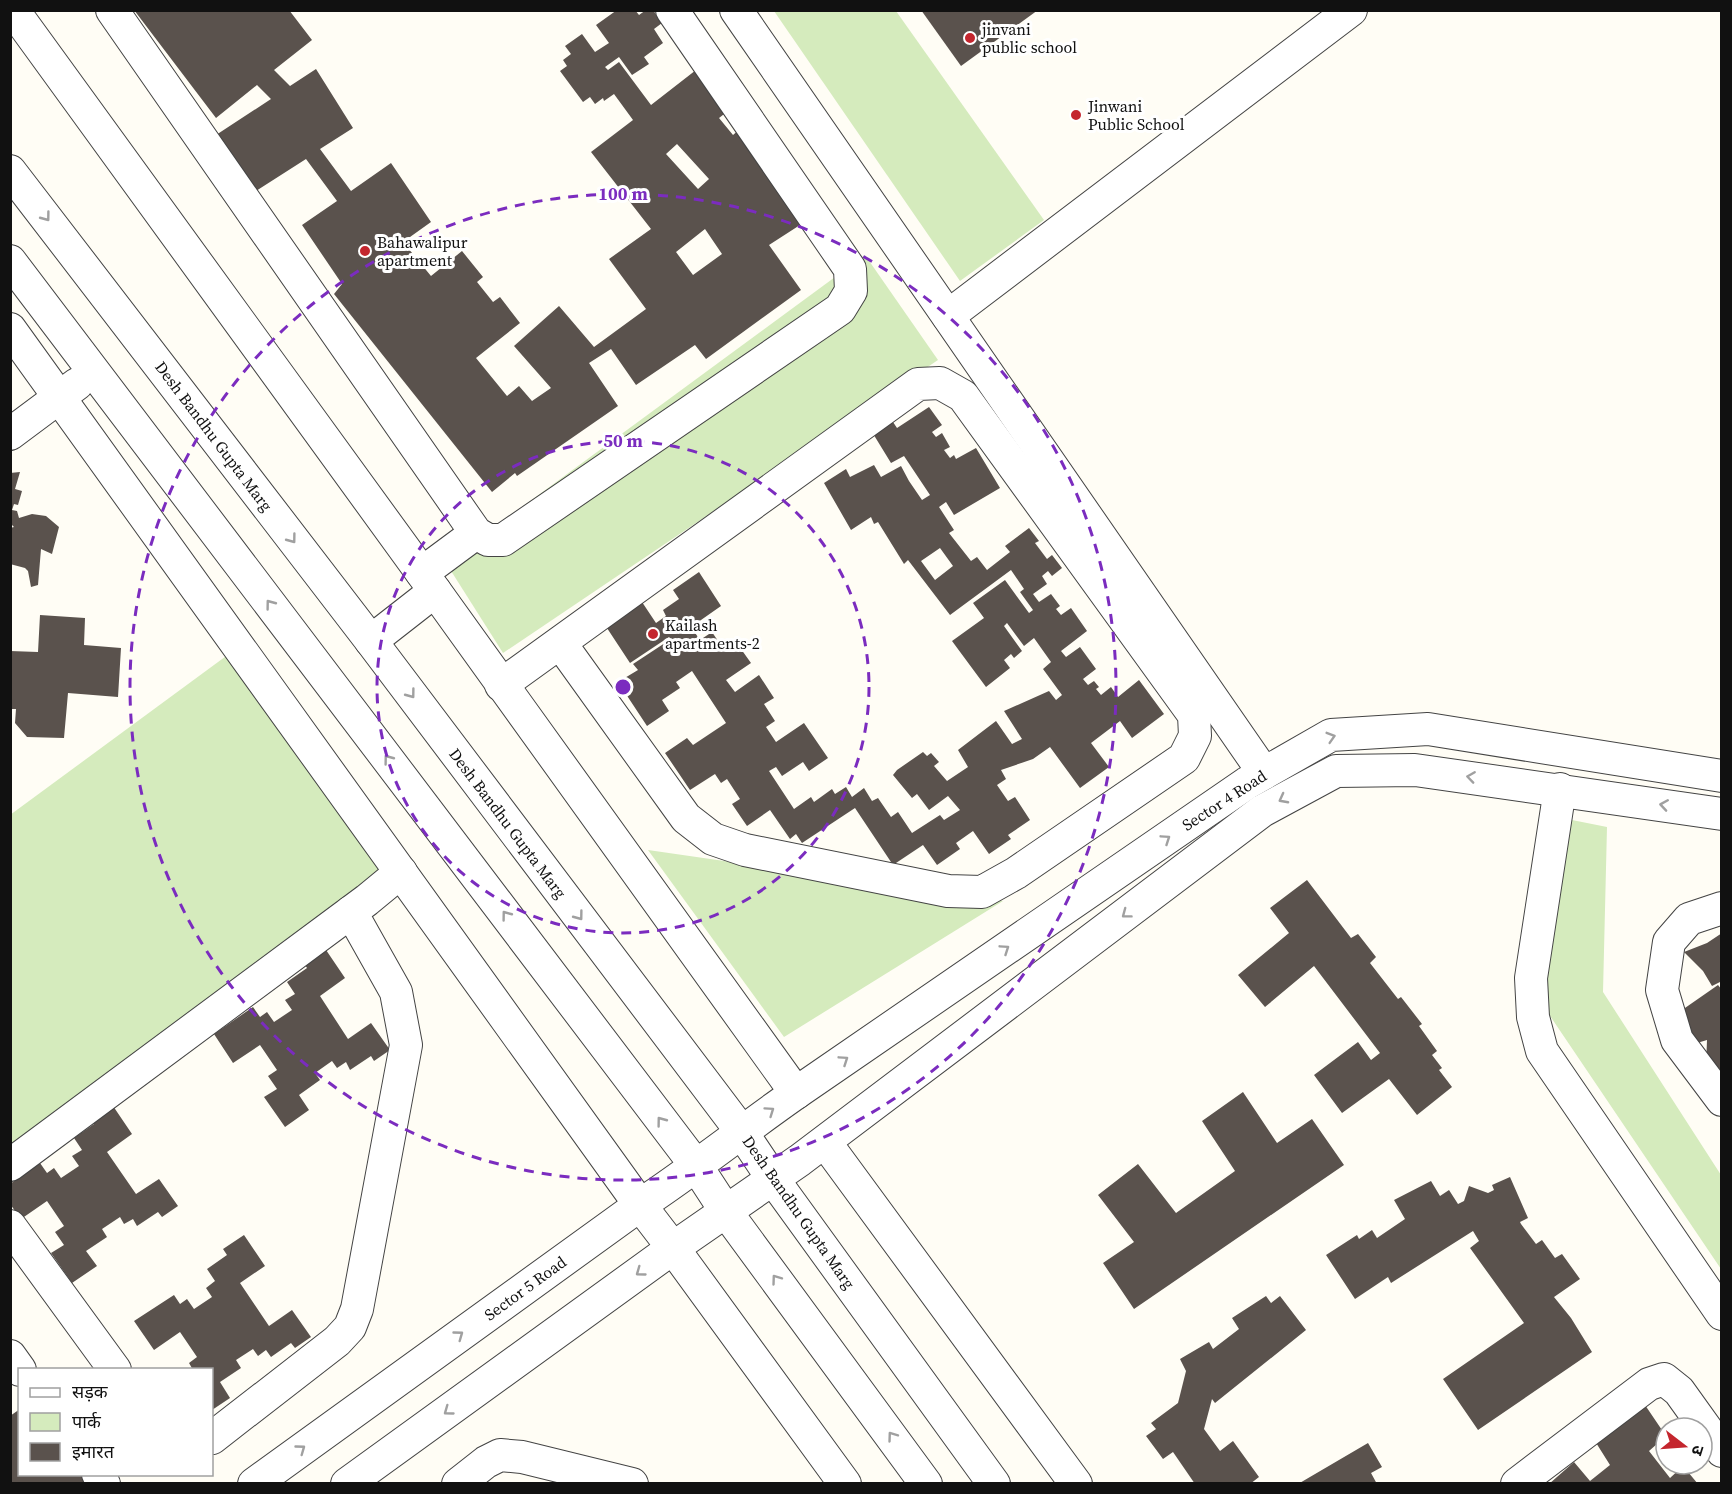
<svg xmlns="http://www.w3.org/2000/svg" width="1732" height="1494" font-family="'Source Serif 4','Noto Sans Devanagari',serif">
  <rect width="100%" height="100%" fill="#fffdf5"/>
  <g fill="#d5ebbd">
    <path d="M774,11H896L1044,220L960,281Z"/>
    <path d="M865,255L938,360L503,653L446,563Z"/>
    <path d="M233,651L390,867L11,1145L10,815Z"/>
    <path d="M1572,820L1607,827L1603,992L1721,1175V1269L1542,1004Z"/>
    <path d="M648,850L1003,901L784,1037Z"/>
  </g>
  <g fill="#5a524d" fill-rule="evenodd">
    <path d="M134,10H289L312,40L274,70L290,86L316,69L353,128L320,149L351,191L391,163L431,222L403,242L431,276L462,251L483,277L477,282L493,302L500,297L520,323L476,358L507,396L519,386L532,401L551,388L514,346L559,306L594,347L646,309L609,259L651,229L591,152L633,120L614,94L604,101L603,98L595,104L590,97L583,102L560,71L567,66L563,60L571,54L565,46L582,34L595,52L609,43L596,25L617,10H635L639,15L646,10H653L662,23L654,29L663,43L644,57L649,64L632,75L619,57L605,67L608,70L619,62L651,105L696,70L728,111L719,118L733,135L741,128L761,165L800,225L769,245L801,290L706,359L695,345L636,385L611,349L589,363L618,406L517,476L515,473L492,492L334,294L342,284L302,225L337,201L306,159L253,193L216,135L271,99L257,85L216,118ZM677,144L709,179L698,189L666,154ZM705,229L722,254L693,275L676,252Z"/>
    <path d="M921,10H1038L961,66Z"/>
    <path d="M929,407L942,425L932,432L936,437L942,433L950,447L944,450L950,458L954,455L956,459L976,448L1000,488L954,515L946,502L939,507L954,530L949,533L971,561L977,557L987,570L1010,552L1005,546L1029,528L1039,541L1035,543L1047,559L1052,555L1062,568L1052,576L1048,571L1042,576L1047,584L1033,594L1039,602L1051,594L1060,606L1056,609L1061,615L1071,608L1087,631L1061,651L1066,657L1080,647L1096,669L1083,679L1088,685L1094,681L1099,687L1096,689L1101,695L1111,687L1118,697L1139,680L1164,714L1132,738L1120,721L1091,743L1109,767L1080,788L1050,747L1033,759L1001,770L1006,779L997,785L1008,801L1015,797L1030,820L1008,835L1011,839L989,854L973,831L956,843L960,849L937,865L923,845L893,865L855,808L802,843L796,834L790,839L770,810L747,826L732,804L740,799L727,779L721,783L715,774L690,790L665,753L687,738L693,745L726,723L692,671L676,682L680,688L662,700L669,711L647,726L618,682L638,670L633,664L671,639L669,637L630,663L605,625L638,596L656,623L666,616L663,610L679,599L673,590L699,572L721,606L691,627L700,640L712,632L724,650L736,642L751,663L726,680L735,692L759,675L774,698L764,704L775,721L766,727L776,742L804,723L828,758L809,771L803,762L782,776L776,767L769,771L794,809L811,797L814,802L832,789L835,794L846,787L852,797L864,788L872,801L878,798L891,817L898,812L912,833L940,815L944,820L960,810L948,796L929,810L917,794L912,798L893,775L897,770L923,752L927,756L931,753L939,762L934,766L947,781L968,767L958,750L996,721L1012,744L1022,739L1004,711L1049,691L1056,700L1062,695L1043,669L1051,662L1034,638L1024,646L1007,623L1004,626L1022,651L1014,658L1011,654L1004,660L1010,668L986,687L952,641L984,618L973,603L1005,580L1029,613L1033,610L1020,592L1024,589L1011,570L950,615L908,560L904,564L878,522L874,524L871,517L851,530L824,483L846,469L850,477L874,465L881,477L901,466L909,481L922,500L930,495L904,456L891,463L872,432L891,419L897,428ZM940,548L953,566L935,580L921,561Z"/>
    <path d="M20,472L15,489L22,491L18,505L14,504L12,510L17,511L19,518L32,514L46,516L59,527L52,554L41,549L38,585L31,587L28,571L25,568L10,564V528L14,527L10,523V473Z"/>
    <path d="M40,615L85,618L84,645L121,648L118,697L68,693L64,738L27,737L15,723L16,709H10V651L38,652Z"/>
    <path d="M1307,880L1351,938L1358,934L1376,957L1370,963L1398,999L1401,997L1422,1024L1419,1026L1437,1051L1432,1055L1442,1068L1439,1070L1452,1087L1417,1115L1389,1079L1342,1113L1314,1075L1358,1042L1371,1060L1380,1053L1314,966L1265,1007L1238,975L1289,933L1270,908Z"/>
    <path d="M1722,933V981L1712,986L1703,971L1684,952L1707,943Z"/>
    <path d="M324,947L345,978L320,996L348,1039L371,1023L390,1050L374,1061L371,1056L350,1070L346,1062L337,1068L332,1061L315,1073L320,1080L299,1095L309,1110L285,1127L264,1097L277,1089L268,1076L277,1070L260,1045L233,1063L214,1034L253,1007L260,1017L267,1012L274,1022L292,1010L285,1000L295,994L287,982L307,968L303,962Z"/>
    <path d="M1718,985L1722,990V1090L1706,1066L1707,1040L1697,1043L1672,1017Z"/>
    <path d="M1243,1092L1277,1143L1312,1119L1344,1165L1134,1309L1103,1263L1134,1242L1098,1195L1138,1164L1176,1213L1235,1171L1202,1121Z"/>
    <path d="M111,1103L132,1134L107,1152L136,1194L159,1179L178,1206L162,1217L158,1212L137,1226L133,1219L124,1224L120,1217L102,1229L107,1237L86,1251L97,1266L72,1283L51,1253L64,1245L55,1232L64,1226L47,1201L21,1219L10,1204V1184L40,1163L47,1173L54,1168L61,1178L79,1166L72,1156L82,1150L74,1138L94,1124L90,1118Z"/>
    <path d="M1510,1177L1528,1218L1520,1222L1521,1224L1536,1244L1542,1240L1555,1258L1562,1254L1580,1279L1554,1297L1571,1318L1592,1352L1478,1430L1443,1379L1524,1323L1470,1248L1479,1241L1473,1231L1391,1283L1388,1277L1355,1299L1326,1255L1357,1235L1359,1239L1372,1230L1377,1238L1405,1219L1394,1200L1431,1181L1440,1196L1449,1190L1458,1204L1464,1201L1469,1186L1488,1193L1494,1190L1492,1185Z"/>
    <path d="M244,1235L265,1266L240,1283L269,1326L292,1310L311,1337L295,1348L291,1343L271,1357L266,1350L258,1356L253,1349L236,1360L241,1368L220,1382L230,1398L212,1410V1370H193L189,1363L197,1357L180,1332L154,1350L134,1321L174,1295L180,1304L187,1299L194,1309L212,1297L206,1288L215,1281L207,1269L227,1255L223,1249Z"/>
    <path d="M1266,1296L1271,1303L1280,1296L1306,1330L1215,1403L1212,1399L1204,1429L1220,1451L1233,1441L1259,1477L1250,1484H1195L1173,1452L1163,1459L1146,1436L1156,1429L1151,1423L1178,1403L1186,1371L1180,1359L1209,1342L1213,1349L1239,1329L1232,1318Z"/>
    <path d="M1645,1405L1666,1436L1649,1451L1670,1478L1683,1466L1698,1484H1549L1574,1462L1590,1481L1610,1465L1593,1438Z"/>
    <path d="M20,1409V1474H86L93,1484H10V1416Z"/>
    <path d="M1368,1443L1382,1467L1371,1473L1377,1484H1298Z"/>
  </g>
  <g fill="none" stroke-linecap="round" stroke-linejoin="round">
    <defs>
      <g id="minor">
        <path d="M13,10L435,591L796,1093"/>
        <path d="M112,10L476,533L488,540H503L840,309L851,291L850,269L672,10"/>
        <path d="M736,10L1264,773"/>
        <path d="M10,171L371,641L741,1131L773,1179L994,1484"/>
        <path d="M10,261L697,1167L727,1213L926,1484"/>
        <path d="M948,316L1351,10"/>
        <path d="M10,329L640,1205L673,1248L845,1484"/>
        <path d="M10,434L77,384"/>
        <path d="M422,573L476,533"/>
        <path d="M371,641L435,591"/>
        <path d="M501,685L918,384L940,383L963,396L1194,715L1195,736L1184,758L1016,873L982,892L948,891L745,850L713,839L686,818L561,644"/>
        <path d="M1560,789L1531,978L1533,1017L1542,1051L1722,1314"/>
        <path d="M1722,908L1689,919L1669,942L1662,990L1677,1040L1722,1100"/>
        <path d="M825,1142L1076,1484"/>
        <path d="M10,1165L367,900L401,872"/>
        <path d="M10,1226L115,1370"/>
        <path d="M10,1356L20,1370"/>
        <path d="M212,1438L337,1341L350,1327L357,1309L406,1045L396,992L351,912"/>
        <path d="M98,1474L104,1484"/>
        <path d="M254,1484L640,1205C693,1170 743,1130 796,1093L1247,783L1331,735L1428,729L1722,776"/>
        <path d="M347,1484L673,1248L800,1160L1262,811L1336,771L1415,770L1722,814"/>
        <path d="M458,1484L486,1462L500,1455L522,1457L632,1484"/>
        <path d="M1517,1484L1649,1384L1664,1379L1679,1391L1722,1451"/>
      </g>
    </defs>
    <use href="#minor" stroke="#444" stroke-width="34"/>
    <use href="#minor" stroke="#fff" stroke-width="32"/>
  </g>
  <defs><path id="oneway-chevron" d="M-2-3.5L2.5 0L-2 3.5" fill="none" stroke-width="1.6" stroke-linecap="round" stroke-linejoin="round" transform="scale(1.5)"/></defs>
  <g stroke="#a0a0a0">
    <use href="#oneway-chevron" transform="translate(46 217) rotate(53)"/>
    <use href="#oneway-chevron" transform="translate(292 539) rotate(53)"/>
    <use href="#oneway-chevron" transform="translate(270 604) rotate(-127)"/>
    <use href="#oneway-chevron" transform="translate(411 694) rotate(53)"/>
    <use href="#oneway-chevron" transform="translate(1331 737) rotate(-17)"/>
    <use href="#oneway-chevron" transform="translate(388 759) rotate(-127)"/>
    <use href="#oneway-chevron" transform="translate(1471 777) rotate(-172)"/>
    <use href="#oneway-chevron" transform="translate(1283 799) rotate(152)"/>
    <use href="#oneway-chevron" transform="translate(1664 805) rotate(-171)"/>
    <use href="#oneway-chevron" transform="translate(1166 839) rotate(-34)"/>
    <use href="#oneway-chevron" transform="translate(1126 914) rotate(143)"/>
    <use href="#oneway-chevron" transform="translate(506 915) rotate(-127)"/>
    <use href="#oneway-chevron" transform="translate(579 916) rotate(53)"/>
    <use href="#oneway-chevron" transform="translate(1005 949) rotate(-34)"/>
    <use href="#oneway-chevron" transform="translate(844 1060) rotate(-34)"/>
    <use href="#oneway-chevron" transform="translate(770 1111) rotate(-35)"/>
    <use href="#oneway-chevron" transform="translate(661 1121) rotate(-127)"/>
    <use href="#oneway-chevron" transform="translate(640 1272) rotate(144)"/>
    <use href="#oneway-chevron" transform="translate(776 1279) rotate(-126)"/>
    <use href="#oneway-chevron" transform="translate(459 1335) rotate(-36)"/>
    <use href="#oneway-chevron" transform="translate(448 1411) rotate(144)"/>
    <use href="#oneway-chevron" transform="translate(892 1436) rotate(-126)"/>
    <use href="#oneway-chevron" transform="translate(301 1449) rotate(-36)"/>
  </g>
  <g fill="none" stroke="#7b2cbf" stroke-width="3" stroke-dasharray="10 8">
    <circle cx="623" cy="687" r="246"/>
    <circle cx="623" cy="687" r="493"/>
  </g>
  <g fill="#c4262e" stroke="#fff" stroke-width="2">
    <circle cx="970" cy="38" r="6"/>
    <circle cx="1076" cy="115" r="6"/>
    <circle cx="365" cy="251" r="6"/>
    <circle cx="653" cy="634" r="6"/>
  </g>
  <g text-anchor="middle" dominant-baseline="central" stroke-width="6" stroke-linejoin="round" paint-order="stroke">
    <g font-size="16" fill="#111" stroke="#fff" text-anchor="start">
      <text x="982" y="29">jinvani<tspan x="982" dy="18">public school</tspan></text>
      <text x="1088" y="106">Jinwani<tspan x="1088" dy="18">Public School</tspan></text>
      <text x="377" y="242">Bahawalipur<tspan x="377" dy="18">apartment</tspan></text>
      <text x="665" y="625">Kailash<tspan x="665" dy="18">apartments-2</tspan></text>
    </g>
    <g font-size="16" fill="#111" stroke="#fff">
      <text transform="translate(214 436) rotate(53)">Desh Bandhu Gupta Marg</text>
      <text transform="translate(1224 800) rotate(-33)">Sector 4 Road</text>
      <text transform="translate(508 823) rotate(53)">Desh Bandhu Gupta Marg</text>
      <text transform="translate(799 1212) rotate(55)">Desh Bandhu Gupta Marg</text>
      <text transform="translate(525 1288) rotate(-36)">Sector 5 Road</text>
    </g>
  </g>
  <circle cx="623" cy="687" r="9" fill="#7b2cbf" stroke="#fff" stroke-width="3"/>
  <g font-size="18" text-anchor="middle" font-weight="bold" fill="#7b2cbf" stroke="#fff" stroke-width="6" stroke-linejoin="round" paint-order="stroke">
    <text x="623" y="200">100 m</text>
    <text x="623" y="447">50 m</text>
  </g>
  <rect width="1732" height="1494" fill="none" stroke="#111111" stroke-width="24"/>
  <rect x="18" y="1368" width="195" height="108" fill="#ffffff" stroke="#a0a0a0" stroke-width="1.5"/>
  <rect x="30" y="1388" width="30" height="9" fill="#ffffff" stroke="#a0a0a0" stroke-width="1.5"/>
  <text x="72" y="1398" font-size="18" fill="#111111">सड़क</text>
  <rect x="30" y="1413" width="30" height="18" fill="#d5ebbd" stroke="#a0a0a0" stroke-width="1.5"/>
  <text x="72" y="1428" font-size="18" fill="#111111">पार्क</text>
  <rect x="30" y="1443" width="30" height="18" fill="#5a524d" stroke="#a0a0a0" stroke-width="1.5"/>
  <text x="72" y="1458" font-size="18" fill="#111111">इमारत</text>
  <g transform="translate(1684 1446) rotate(107)"><circle r="28" fill="#ffffff" stroke="#a0a0a0" stroke-width="1.5"/>
  <path d="M0-4.5L10 22L0 15L-10 22Z" fill="#c4262e"/>
  <text y="-9" font-size="16" font-weight="bold" text-anchor="middle" fill="#111111">उ</text>
  </g>
</svg>
